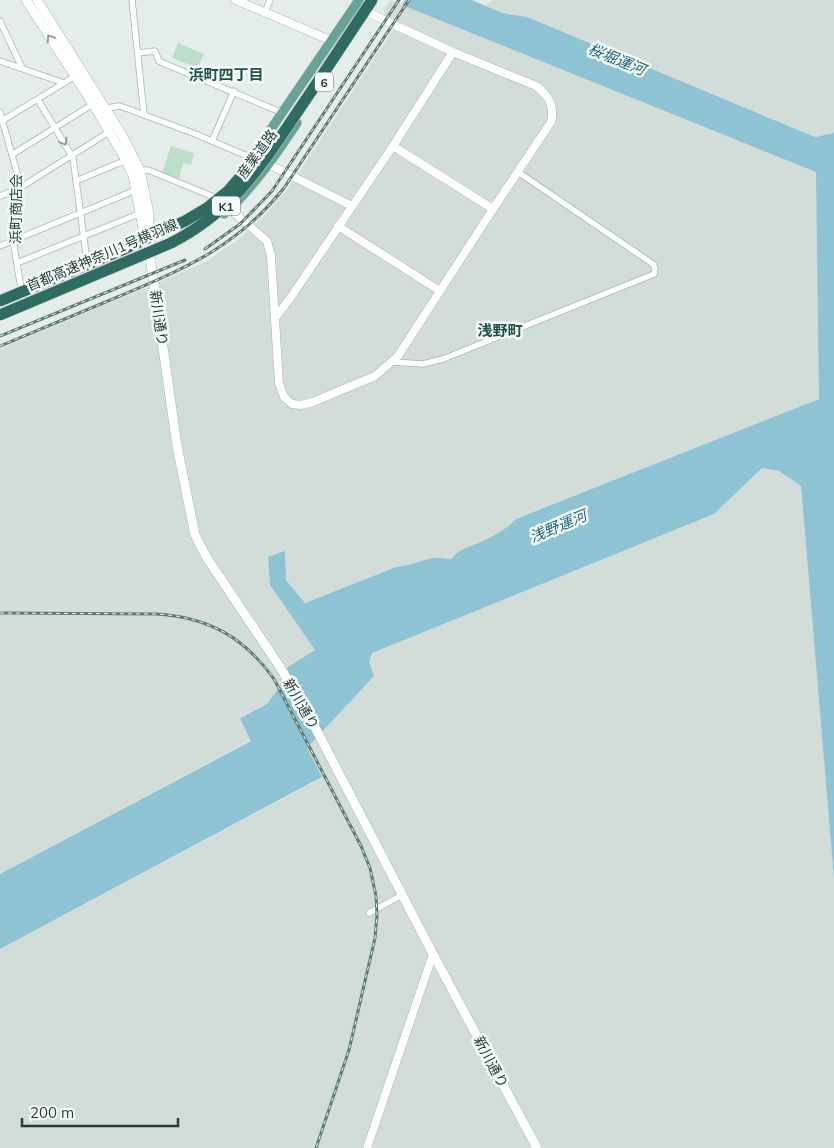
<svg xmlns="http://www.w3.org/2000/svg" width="834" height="1148" font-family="Mulish,'Noto Sans JP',sans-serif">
  <rect width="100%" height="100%" fill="#e4edea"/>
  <g fill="#d2ddd9">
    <path d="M391,0L817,172L819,399L575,497L516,519L509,527L483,542L455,554L452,559H441L435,557L408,566L396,567L304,603L286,580L285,551L270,585L315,650L288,667L278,689L267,704L240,717L251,740L0,874V349L157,283L207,261L239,239L266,214L290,186L396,25L385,17L384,10Z"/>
    <path d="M493,0H834V133L815,137L527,18L502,13L485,5Z"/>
    <path d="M762,468L779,471L801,486L834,879V1148H0V949L322,778L307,748L373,676L368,662L371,653L714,514Z"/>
  </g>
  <g fill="#bddec8">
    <path d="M178,43L204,54L198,68L172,58Z"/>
    <path d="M171,146L194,153L191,165L183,163L179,179L162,173Z"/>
  </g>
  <path fill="#8dc3d2" d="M405,0H472L502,13L527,17L815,137L834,133V879L801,486L779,471L762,468L714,514L372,653L369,662L374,676L307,748L322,777L0,949V874L251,741L240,718L267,704L278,689L288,667L315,650L270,585L268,557L285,551L286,580L305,603L396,567C409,566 420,561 432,558C438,557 446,559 452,559C457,549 473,546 483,541C495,535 507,529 516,519L819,399L816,172L402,5Z"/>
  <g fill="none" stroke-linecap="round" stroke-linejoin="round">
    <defs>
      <g id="minor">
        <path d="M132,0L144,115"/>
        <path d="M265,12L270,0"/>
        <path d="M0,21L22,68"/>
        <path d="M138,53L155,51L159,61L163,63L283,113"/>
        <path d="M0,61L64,83"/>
        <path d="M38,100L73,158L87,261"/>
        <path d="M106,108L120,106L193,133L252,158"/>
        <path d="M0,112L17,173L18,189L13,240L24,306"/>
        <path d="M0,122L77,75"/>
        <path d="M212,141L234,91"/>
        <path d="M13,154L93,104"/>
        <path d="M140,170H148L214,197"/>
        <path d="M76,181L119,163L127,162"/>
        <path d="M0,196L18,189L109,132"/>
        <path d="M0,246L136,190"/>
        <path d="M17,263L141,213"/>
        <path d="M392,362L423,364L443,359L654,274L655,268L653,264L518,172"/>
        <path d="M369,913L402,895"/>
      </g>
      <g id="tertiary">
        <path d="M236,0L332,41"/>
        <path d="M393,146L493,209"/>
        <path d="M264,162L352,206"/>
        <path d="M226,206L267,241L271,256L279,383L284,397L292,404L301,405L313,402L375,376L398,356L493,209L551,122C555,106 549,96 536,86L453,52L369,13"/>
        <path d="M338,226L440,291"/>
        <path d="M275,318L291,297L393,146L453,52"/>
        <path d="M367,1148L433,954"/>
      </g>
      <g id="secondary">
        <path d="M26,0L93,104L127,162L133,176L143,228L145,232"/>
        <path d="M37,0L122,135L140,170L149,214L148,236L150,256L177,446L195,535L207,558L278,664L305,708L433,954L537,1148"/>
      </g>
      <g id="primary">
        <path d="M252,157L359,0"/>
        <path d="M224,214C254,187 275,156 297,123"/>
      </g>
    </defs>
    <use href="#minor" stroke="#a6b5b1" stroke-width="7"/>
    <use href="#tertiary" stroke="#a6b5b1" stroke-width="9"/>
    <use href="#secondary" stroke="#a2b9b2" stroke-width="10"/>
    <use href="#primary" stroke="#c1c9c8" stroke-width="10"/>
    <use href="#minor" stroke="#fff" stroke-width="5.5"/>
    <use href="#tertiary" stroke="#fff" stroke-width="8"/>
    <use href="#secondary" stroke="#fff" stroke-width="9"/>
    <use href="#primary" stroke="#69a397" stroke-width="9"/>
    <defs>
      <g id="rail">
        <path d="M205,249L240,224L272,191L399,0"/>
        <path d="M0,336L185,260"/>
        <path d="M0,346C40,329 80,313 120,296C186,268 238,246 284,188L409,0"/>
        <path d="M0,613L156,614C208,617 244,637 274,679L361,846L370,868L376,896L377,915L375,938L349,1050L316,1148"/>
      </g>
    </defs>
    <use href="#rail" stroke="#5e7a74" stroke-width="3"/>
    <use href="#rail" stroke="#f5faf8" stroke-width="1" stroke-dasharray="4" stroke-linecap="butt"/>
    <defs>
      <g id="motorway-bridge">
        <path d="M0,301L122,250L185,221L207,208L228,191L260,154"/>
        <path d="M0,315L171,243C233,211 259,169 296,114C322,76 347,38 372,0"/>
      </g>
    </defs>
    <use href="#motorway-bridge" stroke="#c1c9c8" stroke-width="12" stroke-linecap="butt"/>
    <use href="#motorway-bridge" stroke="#2f6b62" stroke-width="11"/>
  </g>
  <defs><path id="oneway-chevron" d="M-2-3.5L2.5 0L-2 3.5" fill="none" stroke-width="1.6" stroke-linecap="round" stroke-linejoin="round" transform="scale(1.25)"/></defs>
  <g stroke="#919f9c">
    <use href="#oneway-chevron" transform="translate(50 38) rotate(-123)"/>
    <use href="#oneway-chevron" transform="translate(64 142) rotate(59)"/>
  </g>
  <g text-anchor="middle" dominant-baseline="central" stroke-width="5" stroke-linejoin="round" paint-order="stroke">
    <g fill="#f5faf8" stroke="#627772" stroke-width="1">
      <rect x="315" y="72.5" width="18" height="19" rx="4"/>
      <rect x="212" y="196.5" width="28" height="19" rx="4"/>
    </g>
    <g font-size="12" font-weight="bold" fill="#233f39">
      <text x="324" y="82">6</text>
      <text x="226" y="206">K1</text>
    </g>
    <g font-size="14" fill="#233f39" stroke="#f5faf8">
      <text transform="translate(257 154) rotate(-54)">産業道路</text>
      <text transform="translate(16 209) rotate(-89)">浜町商店会</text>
      <text transform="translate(102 255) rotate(-23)">首都高速神奈川1号横羽線</text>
      <text transform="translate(159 318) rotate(82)">新川通り</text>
      <text transform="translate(301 704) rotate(60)">新川通り</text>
      <text transform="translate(491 1062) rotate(62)">新川通り</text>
    </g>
    <g font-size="15" font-style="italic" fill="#1d667b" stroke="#f5faf8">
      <text transform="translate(617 59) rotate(22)">桜堀運河</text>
      <text transform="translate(558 526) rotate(-23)">浅野運河</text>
    </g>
    <g font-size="15" font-weight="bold" fill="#1f5148" stroke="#f5faf8">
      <text x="226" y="74">浜町四丁目</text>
      <text x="500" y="330">浅野町</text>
    </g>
  </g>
  <path d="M22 1118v8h156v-8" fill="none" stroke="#233f39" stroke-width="2.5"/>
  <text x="30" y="1118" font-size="15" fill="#233f39" stroke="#f5faf8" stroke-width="4" paint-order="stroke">200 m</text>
</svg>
